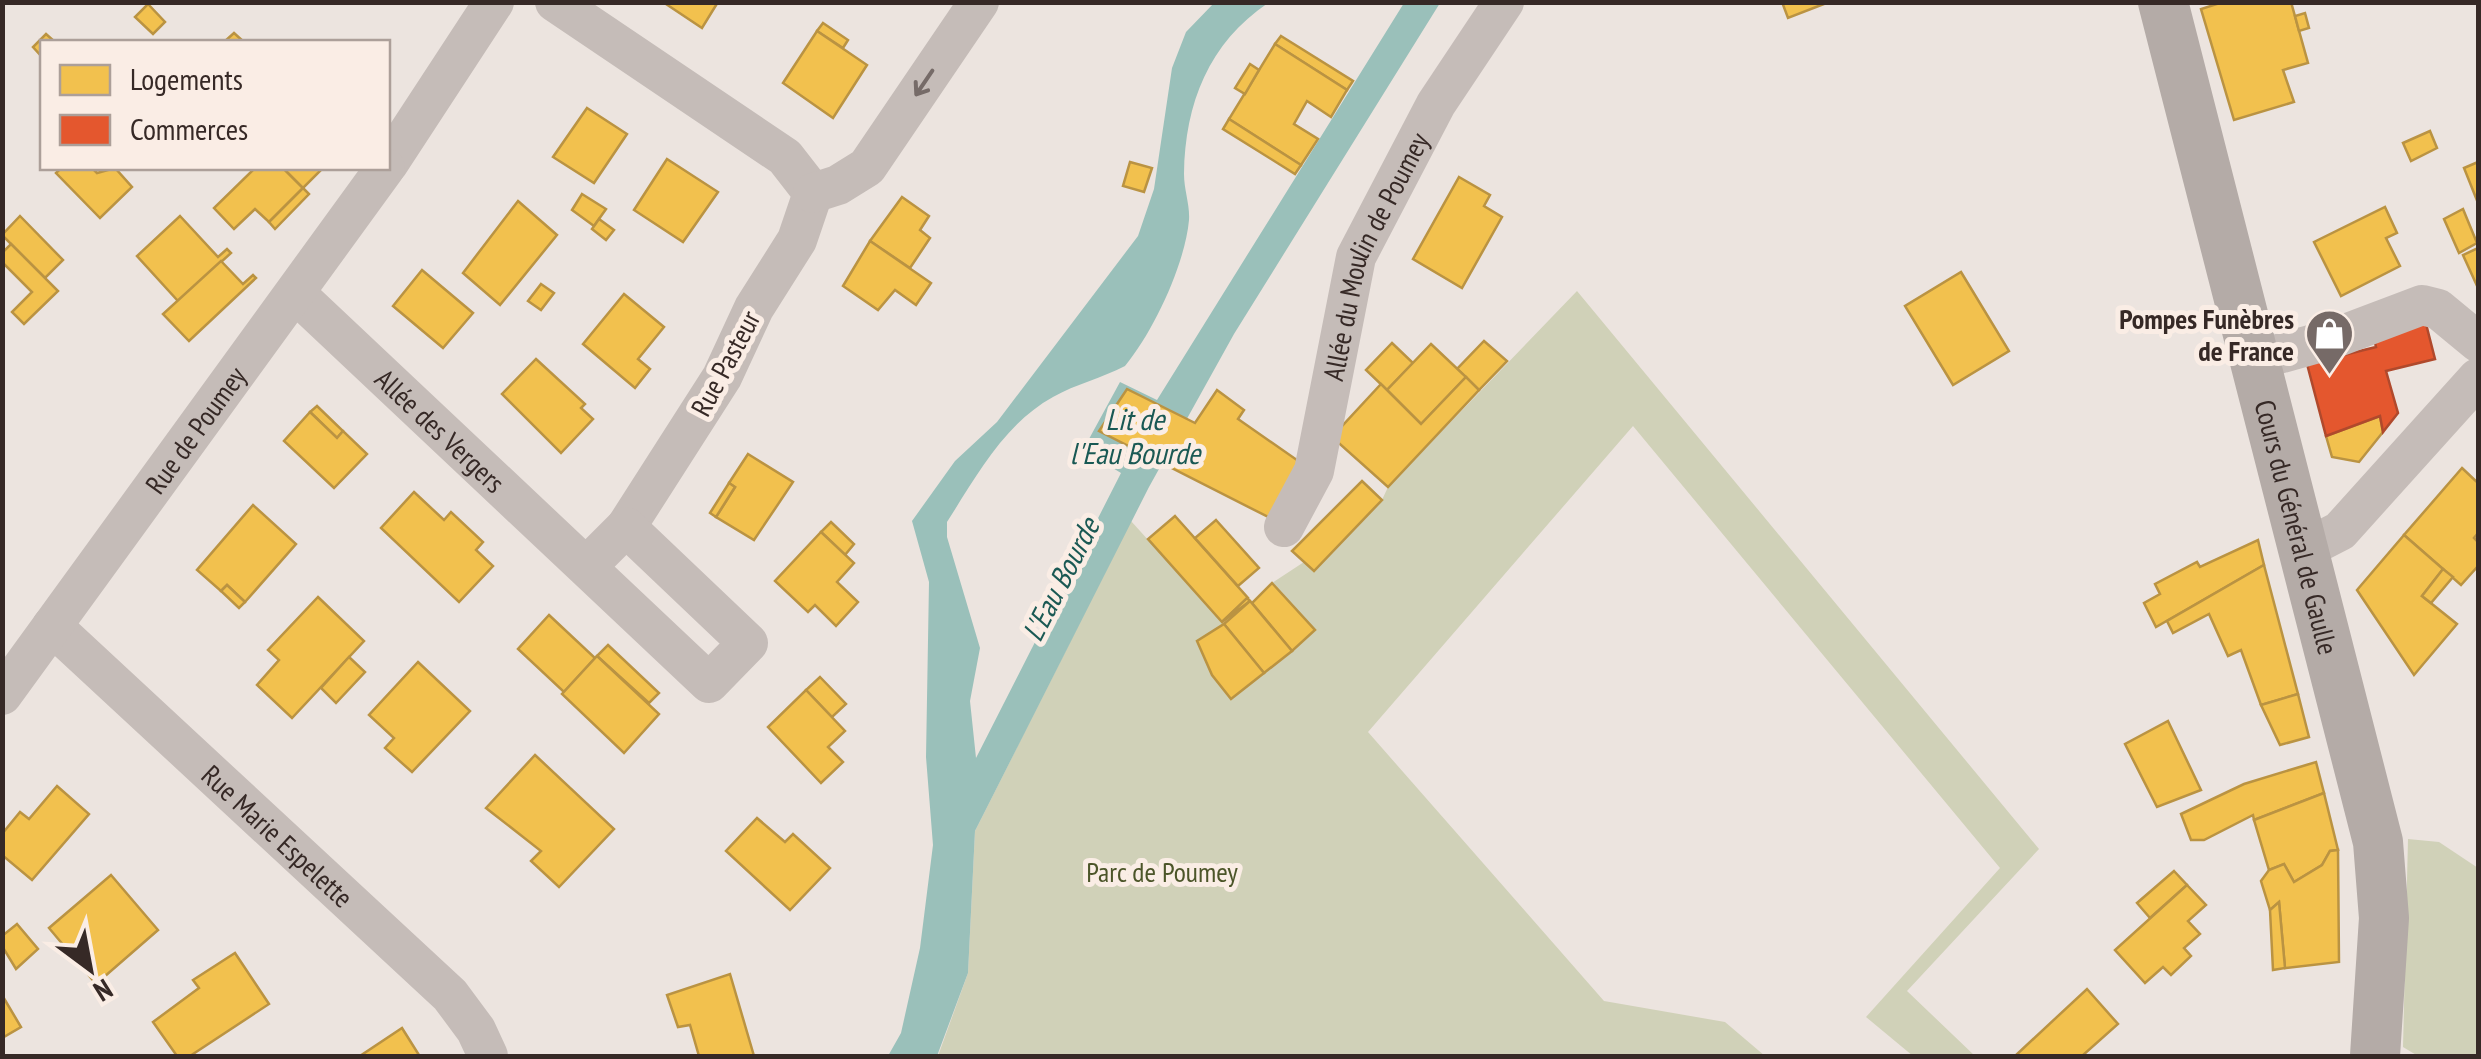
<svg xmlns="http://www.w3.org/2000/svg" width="2481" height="1059" font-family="'PT Sans Narrow',sans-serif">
  <rect width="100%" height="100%" fill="#ece4df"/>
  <g fill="#d0d1b8">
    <path d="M1577,291L2039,849L1907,991L1975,1056H1913L1866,1017L2000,868L1633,426L1368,732L1604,1001L1725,1022L1765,1056H938L968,973L975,831L1131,521L1224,624L1198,641L1212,675L1232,699L1315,630L1272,583L1304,562L1314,571L1382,500L1388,487Z"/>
    <path d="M2408,839L2439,842L2478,868V1056H2418L2403,1047Z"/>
  </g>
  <path fill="#9ac0ba" d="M1214,3H1268C1209,43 1185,103 1184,174C1184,190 1190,205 1189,220C1185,264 1154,331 1125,366C1102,378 1076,384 1053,397C1004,424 976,477 947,522V537L980,648L970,701L976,758L1121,473L1083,450L1120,382L1157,400L1404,3H1440L1234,334L1149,487L975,831L968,973L937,1056H888L901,1033L920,948L933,845L926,757L929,582L912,521L955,461L997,422L1138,236L1154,189L1172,68L1186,32Z"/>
  <g fill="#f2c14e" stroke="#ba9342" stroke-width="2.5">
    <path d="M663,2H718L702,28Z"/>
    <path d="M1782,2H1829L1788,18Z"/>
    <path d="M2223,2H2291L2308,63L2283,70L2294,102L2234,120L2201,9Z"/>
    <path d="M148,4L165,22L153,34L135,17Z"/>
    <path d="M2305,13L2309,28L2299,31L2295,16Z"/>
    <path d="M823,23L848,40L843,48L817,31Z"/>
    <path d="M817,31L867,65L833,118L783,83Z"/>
    <path d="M234,33L244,42H224Z"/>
    <path d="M46,34L55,42H42V57L33,47Z"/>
    <path d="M1281,36L1353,81L1347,90L1275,44Z"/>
    <path d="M1275,44L1347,90L1331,117L1307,101L1294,124L1318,139L1301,165L1229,119Z"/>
    <path d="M1250,64L1259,70L1245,94L1235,88Z"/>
    <path d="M587,108L627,134L594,183L553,157Z"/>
    <path d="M1229,119L1301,165L1295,174L1223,129Z"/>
    <path d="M2430,131L2437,148L2411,161L2403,143Z"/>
    <path d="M667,159L718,192L683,242L634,210Z"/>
    <path d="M1130,162L1152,168L1144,192L1123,186Z"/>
    <path d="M2478,162V203L2464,168Z"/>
    <path d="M61,168H92L97,173L115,168L132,187L100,218L56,173Z"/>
    <path d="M255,168H283L303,188L269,222L255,209L234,229L214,208Z"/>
    <path d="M283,168H323L303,188Z"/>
    <path d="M1459,177L1490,195L1484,206L1502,217L1462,288L1413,259Z"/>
    <path d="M303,188L309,194L275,229L269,222Z"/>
    <path d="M582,194L606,209L594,226L572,210Z"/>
    <path d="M902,197L929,216L920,230L930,238L910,268L870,241Z"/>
    <path d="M518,201L557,235L500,305L463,273Z"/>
    <path d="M2385,207L2397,233L2386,238L2400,266L2341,296L2314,242Z"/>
    <path d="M2463,209L2477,243L2459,253L2444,219Z"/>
    <path d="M20,216L63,260L45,278L2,235Z"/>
    <path d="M180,216L218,257L227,249L231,253L178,301L137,256Z"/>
    <path d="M599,219L614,230L606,240L592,229Z"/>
    <path d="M870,241L931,283L916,305L895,290L878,310L843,286Z"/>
    <path d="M11,244L58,291L24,324L12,312L32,292L2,262V253Z"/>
    <path d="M2478,248V288L2463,255Z"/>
    <path d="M221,261L243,284L253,275L256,278L189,341L163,314Z"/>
    <path d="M422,270L473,313L443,348L393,306Z"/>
    <path d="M1961,272L2009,351L1953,385L1905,306Z"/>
    <path d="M541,284L554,293L541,310L528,301Z"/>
    <path d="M624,294L664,327L638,359L650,369L635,388L583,344Z"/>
    <path d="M1484,341L1507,361L1479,390L1457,369Z"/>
    <path d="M1392,343L1413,363L1387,390L1366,370Z"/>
    <path d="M1431,344L1466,377L1421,424L1387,390Z"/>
    <path d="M536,359L585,404L581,408L593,419L561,453L502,394Z"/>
    <path d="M1466,377L1479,390L1388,487L1332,437L1381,384L1421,424Z"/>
    <path d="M1127,389L1195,423L1217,390L1244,410L1238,419L1307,467L1276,521L1099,431Z"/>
    <path d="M317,406L343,431L337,438L310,412Z"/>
    <path d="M310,412L337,438L343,431L367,454L334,488L284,441Z"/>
    <path d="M2380,416L2383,432L2359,462L2332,457L2326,436Z"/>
    <path d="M748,454L793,482L754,540L716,517L735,487L729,483Z"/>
    <path d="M2462,468L2478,483V533L2474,538L2478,542V566L2461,585L2404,535Z"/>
    <path d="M1362,481L1382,500L1314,571L1292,551Z"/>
    <path d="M729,483L735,487L716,517L710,513Z"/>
    <path d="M414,492L444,520L451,512L483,542L476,550L493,566L459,602L381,528Z"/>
    <path d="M253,505L296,544L245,602L227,585L221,591L197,570Z"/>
    <path d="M1175,516L1248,598L1222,622L1148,539Z"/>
    <path d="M1216,520L1259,568L1238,586L1195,538Z"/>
    <path d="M831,522L854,544L845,555L821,532Z"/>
    <path d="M821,532L854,563L837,582L858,602L836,626L815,605L808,612L775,581Z"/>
    <path d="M2404,535L2443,569L2422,596L2457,624L2414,675L2357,590Z"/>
    <path d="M2258,540L2264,565L2156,627L2144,603L2160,594L2155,584L2197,562L2200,567Z"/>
    <path d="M2264,565L2298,694L2261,705L2241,650L2228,656L2209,614L2173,633L2167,621Z"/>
    <path d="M2443,569L2453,577L2431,603L2422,596Z"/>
    <path d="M1272,583L1315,630L1292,651L1252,603Z"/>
    <path d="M227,585L245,602L239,608L221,591Z"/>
    <path d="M318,597L364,641L292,718L257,685L279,660L268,650Z"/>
    <path d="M1247,598L1250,601L1222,622Z"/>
    <path d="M1250,601L1292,651L1264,673L1224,624Z"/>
    <path d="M549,615L595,658L564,692L518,649Z"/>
    <path d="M1224,624L1264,673L1231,699L1212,675L1197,641Z"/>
    <path d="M608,645L659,693L649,703L597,656Z"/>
    <path d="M597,656L659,714L624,753L562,694Z"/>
    <path d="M349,657L365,672L336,703L321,688Z"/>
    <path d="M418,662L470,711L412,772L385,748L394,738L369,715Z"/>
    <path d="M820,677L846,704L832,717L806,690Z"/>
    <path d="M806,690L845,731L828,747L843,762L821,783L768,727Z"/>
    <path d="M2298,694L2309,737L2280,745L2261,705Z"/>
    <path d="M2168,721L2201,790L2157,807L2125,744Z"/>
    <path d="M535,755L614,829L559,887L531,861L541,851L486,808Z"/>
    <path d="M2316,762L2324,793L2254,820L2253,815L2204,840H2191L2181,814L2244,784Z"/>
    <path d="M57,786L89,814L32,880L2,855V834L20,812L29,819Z"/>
    <path d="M2324,793L2338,850L2330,851L2322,865L2294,882L2284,864L2269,870L2254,820Z"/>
    <path d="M757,818L785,842L793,834L830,868L790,910L726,851Z"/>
    <path d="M2338,850L2339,962L2285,968L2279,902L2270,910L2261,881L2269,870L2284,864L2294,882L2322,865L2330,851Z"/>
    <path d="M2174,871L2187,885L2150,918L2137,903Z"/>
    <path d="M111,875L158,930L96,984L49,928Z"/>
    <path d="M2187,885L2206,905L2188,921L2200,934L2184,948L2191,956L2171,975L2163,967L2145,983L2115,950Z"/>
    <path d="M2279,902L2285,968L2273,970L2270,910Z"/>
    <path d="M17,924L38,949L16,969L2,946V936Z"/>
    <path d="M235,953L269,1004L190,1056H177L153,1022L199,988L193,980Z"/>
    <path d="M730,974L754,1056H699L690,1025L678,1027L667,995Z"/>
    <path d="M2087,989L2118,1024L2082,1056H2015Z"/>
    <path d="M2,995L21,1027L2,1038Z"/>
    <path d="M402,1028L419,1055L360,1056Z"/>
  </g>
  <path fill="#e4572e" stroke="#b0492c" stroke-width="2.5" d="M2424,316L2435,359L2386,371L2398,413L2383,432L2380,416L2326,436L2307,364L2376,347L2372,330Z"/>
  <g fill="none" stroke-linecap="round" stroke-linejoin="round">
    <g stroke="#c5bcb8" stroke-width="40">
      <path d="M555,2L785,157L813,193L797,240L754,308L722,377L626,527"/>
      <path d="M388,164L494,2"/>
      <path d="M813,193L838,185L867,167L979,2"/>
      <path id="s1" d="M295,293L586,567L626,527L748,643L709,683L586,567"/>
      <path d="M2257,360L2332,339L2422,305L2438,309L2478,342"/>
      <path id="s2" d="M1284,527L1314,471L1356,257L1436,104L1504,2"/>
      <path d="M2305,549L2340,531L2478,378"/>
      <path id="s3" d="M52,626L450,995L476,1030L488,1056"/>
      <path id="s4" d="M2,695L385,168"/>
    </g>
    <path stroke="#b4aba7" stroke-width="50" id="s5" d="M2163,2L2378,842L2384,918L2375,1056"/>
  </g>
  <defs><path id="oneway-shaft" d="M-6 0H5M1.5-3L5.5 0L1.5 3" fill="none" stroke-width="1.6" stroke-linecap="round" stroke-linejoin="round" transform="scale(2.5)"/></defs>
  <use stroke="#766b68" href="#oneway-shaft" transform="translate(924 83) rotate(124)"/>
  <defs>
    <symbol id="shop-pin" viewBox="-11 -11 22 30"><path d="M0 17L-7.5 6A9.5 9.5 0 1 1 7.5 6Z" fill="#766a67" stroke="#faede5"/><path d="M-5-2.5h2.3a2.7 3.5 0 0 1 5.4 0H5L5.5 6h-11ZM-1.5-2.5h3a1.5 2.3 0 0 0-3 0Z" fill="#fff"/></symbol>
  </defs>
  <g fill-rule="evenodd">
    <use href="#shop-pin" x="2302" y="306" width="55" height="75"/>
  </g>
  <g text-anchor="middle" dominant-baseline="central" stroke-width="10" stroke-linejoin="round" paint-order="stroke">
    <g font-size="28" fill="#362926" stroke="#faede5">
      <text stroke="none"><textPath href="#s2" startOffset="288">Allée du Moulin de Poumey</textPath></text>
      <text transform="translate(725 363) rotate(-62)">Rue Pasteur</text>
      <text stroke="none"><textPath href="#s1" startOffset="200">Allée des Vergers</textPath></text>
      <text stroke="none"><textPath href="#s4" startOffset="328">Rue de Poumey</textPath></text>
      <text stroke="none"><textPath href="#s5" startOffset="542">Cours du Général de Gaulle</textPath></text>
      <text stroke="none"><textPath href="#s3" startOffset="308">Rue Marie Espelette</textPath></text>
    </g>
    <g font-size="28" font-weight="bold" fill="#362926" stroke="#faede5" text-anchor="end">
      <text x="2294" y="318">Pompes Funèbres<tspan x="2294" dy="32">de France</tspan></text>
    </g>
    <g font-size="28" fill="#4c5529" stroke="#faede5">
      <text x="1162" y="871">Parc de Poumey</text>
    </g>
    <g font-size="30" font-style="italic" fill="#1a5954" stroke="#faede5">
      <text x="1135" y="418">Lit de<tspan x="1135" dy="34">l'Eau Bourde</tspan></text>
      <text transform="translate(1060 579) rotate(-63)">L'Eau Bourde</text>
    </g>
  </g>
  <rect width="2481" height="1059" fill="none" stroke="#362926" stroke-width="10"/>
  <rect x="40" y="40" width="350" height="130" fill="#faede5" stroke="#ac9f99" stroke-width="2.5"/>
  <rect x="60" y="65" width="50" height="30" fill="#f2c14e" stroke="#ac9f99" stroke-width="2.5"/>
  <text x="130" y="90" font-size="30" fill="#362926">Logements</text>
  <rect x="60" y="115" width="50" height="30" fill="#e4572e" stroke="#ac9f99" stroke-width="2.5"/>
  <text x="130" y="140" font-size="30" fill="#362926">Commerces</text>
  <g transform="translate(90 969) rotate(148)" stroke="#faede5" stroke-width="8" paint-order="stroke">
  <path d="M0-8L18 38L0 25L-18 38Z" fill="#362926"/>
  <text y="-15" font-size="28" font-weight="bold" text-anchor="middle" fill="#362926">N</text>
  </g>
</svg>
